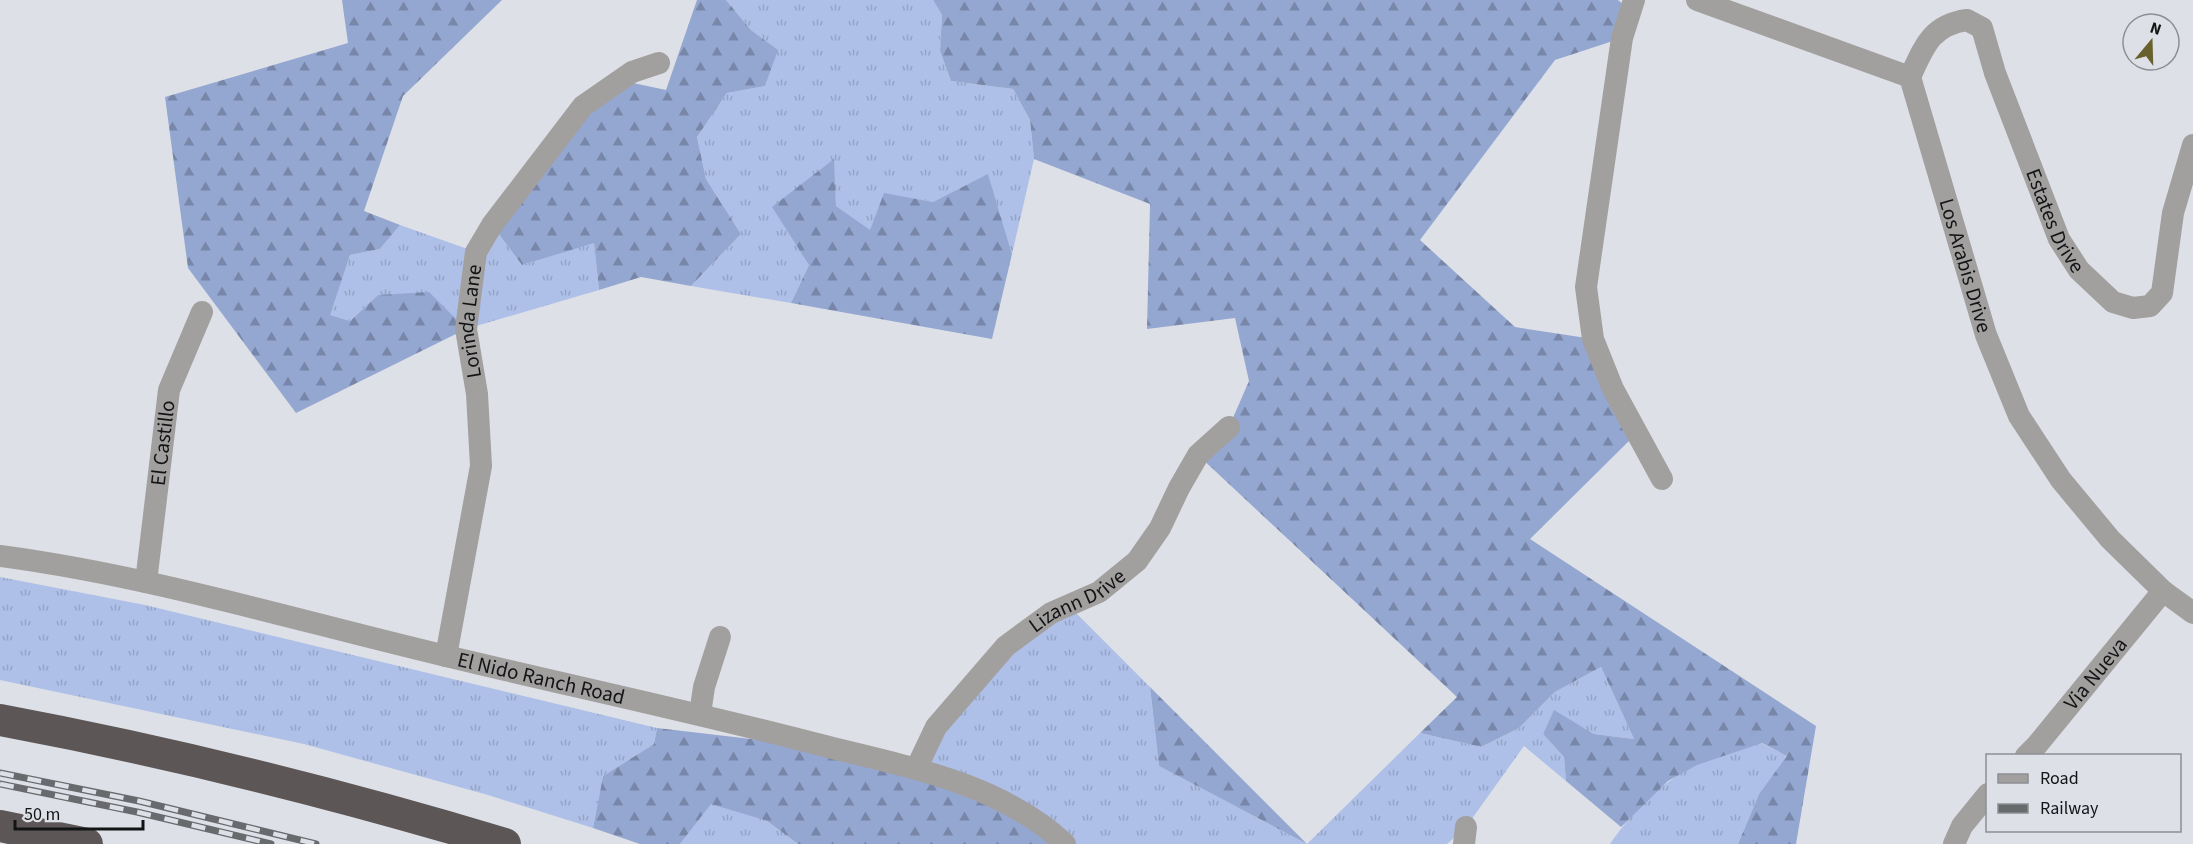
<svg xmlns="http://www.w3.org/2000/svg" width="2193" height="844" font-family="'Source Sans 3',sans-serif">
  <defs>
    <pattern id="grass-tufts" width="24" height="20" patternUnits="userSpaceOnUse" patternTransform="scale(1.5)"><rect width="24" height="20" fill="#aec0e8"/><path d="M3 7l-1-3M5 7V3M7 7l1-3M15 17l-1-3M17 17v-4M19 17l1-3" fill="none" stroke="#95a4c6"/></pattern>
    <pattern id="forest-firs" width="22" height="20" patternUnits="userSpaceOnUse" patternTransform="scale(1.5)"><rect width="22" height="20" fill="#94a7d1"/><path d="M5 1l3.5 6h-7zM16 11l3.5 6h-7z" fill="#7887a9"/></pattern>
  </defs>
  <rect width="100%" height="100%" fill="#dde0e6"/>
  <g fill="url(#grass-tufts)">
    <path d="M726,0H933L942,15L940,51L951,81L1013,89L1030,120L1034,159L1012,254L988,175L933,202L884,194L870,231L836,206L833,160L809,265L791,303L691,286L741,234L706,179L697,137L727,93L765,86L777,50L751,30Z"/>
    <path d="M400,225L476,252L492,225L522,265L594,242L599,290L466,329L378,295L350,321L329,315L350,255L380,249Z"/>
    <path d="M0,577L145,605L657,728L654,744L603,776L593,828L488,795L304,744L0,680Z"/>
    <path d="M1069,606L1150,687L1159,766L1307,844L1420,733L1481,747L1519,728L1555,692L1601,667L1634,739L1594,734L1554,711L1543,734L1564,757L1566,781L1524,746L1466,827L1447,844H1049L917,767L1006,646Z"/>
    <path d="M1761,743L1788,756L1759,794L1738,844H1610C1631,813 1662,782 1695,765C1715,755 1740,750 1761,743Z"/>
    <path d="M711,803L767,821L798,844H680Z"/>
  </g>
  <g fill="url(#forest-firs)">
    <path d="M342,0H502L403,96L364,211L400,225L380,249L350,255L330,315L350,321L378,295L429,292L466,329L296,413L188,268L165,97L348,43Z"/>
    <path d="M697,0H726L751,30L778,50L765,86L727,93L697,137L706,179L741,234L691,286L641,277L599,290L594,243L522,265L492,225L619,80L666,90Z"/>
    <path d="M933,0H1618L1631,11L1622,38L1555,60L1420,240L1515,327L1593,339L1637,433L1530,539L1816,726L1796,844H1738L1759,794L1787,756L1762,743L1697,765L1668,781L1621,827L1566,781L1564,757L1543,734L1554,710L1594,734L1634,739L1601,667L1555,692L1519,728L1481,747L1420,733L1457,697L1198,455L1229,427L1249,381L1235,318L1147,329L1150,204L1034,159L1030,120L1013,89L951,81L940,51L942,15Z"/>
    <path d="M834,159L836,206L870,230L884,193L933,202L988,174L1012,254L992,339L791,303L809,265L772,207Z"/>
    <path d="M1150,687L1307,844L1159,766Z"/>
    <path d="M657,728L837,749L1010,803L1049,844H798L767,821L711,804L680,844H640L593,828L603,776L654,744Z"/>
  </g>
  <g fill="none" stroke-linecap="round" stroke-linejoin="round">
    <g stroke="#a29f9f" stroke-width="22">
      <path d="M1634,0L1622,38L1586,287L1593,339L1613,389L1662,479"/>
      <path id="s1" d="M1697,0L1910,77L1986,335L2019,416L2061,480L2110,539L2163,591L2193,613"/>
      <path id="s2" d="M1910,77C1924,47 1931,25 1967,20L1982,28L1995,73L2059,239L2079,270L2113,302L2133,308L2150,306L2162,293L2173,213L2193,145"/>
      <path id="s3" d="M0,556C151,576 298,621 446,656C567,685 689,711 809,742C897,765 997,780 1065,844"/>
      <path id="s4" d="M146,582L169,390L202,312"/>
      <path id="s5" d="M446,656L481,466L477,394L466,329L476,252L492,225L583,106L632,72L659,63"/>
      <path d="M700,714L704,687L720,637"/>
      <path id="s6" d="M2026,756L2037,745L2163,591"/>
      <path id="s7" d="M917,767L936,727L1006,646L1051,613L1099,592L1137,561L1160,528L1179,488L1198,455L1229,427"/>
      <path d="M1464,844L1466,827"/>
      <path d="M1954,844L1962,826L1988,794"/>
    </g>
    <g stroke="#5d5656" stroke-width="32">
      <path d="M0,720C171,752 339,794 505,844"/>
      <path d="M0,826L87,844"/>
    </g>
    <defs>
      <g id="rail">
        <path d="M0,773L139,801L316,844"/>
        <path d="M0,784L137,812L271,844"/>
      </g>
    </defs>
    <use href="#rail" stroke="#696a6e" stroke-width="7"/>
    <use href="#rail" stroke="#dde0e6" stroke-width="4.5" stroke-dasharray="14" stroke-linecap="butt"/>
  </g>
  <g text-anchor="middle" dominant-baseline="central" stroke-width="4.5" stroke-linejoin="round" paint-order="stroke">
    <g font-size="21" fill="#131416" stroke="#dde0e6">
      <text stroke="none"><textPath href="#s2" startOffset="309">Estates Drive</textPath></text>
      <text stroke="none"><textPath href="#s1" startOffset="423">Los Arabis Drive</textPath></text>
      <text stroke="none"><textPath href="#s5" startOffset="339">Lorinda Lane</textPath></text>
      <text stroke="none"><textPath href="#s4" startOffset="140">El Castillo</textPath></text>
      <text stroke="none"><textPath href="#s7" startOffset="236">Lizann Drive</textPath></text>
      <text stroke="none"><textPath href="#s6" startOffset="108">Via Nueva</textPath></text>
      <text stroke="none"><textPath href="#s3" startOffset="555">El Nido Ranch Road</textPath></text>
    </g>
  </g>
  <rect x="1986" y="754" width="195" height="78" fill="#dde0e6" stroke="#8c8e93" stroke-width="1.5"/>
  <rect x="1998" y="774" width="30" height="9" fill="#a29f9f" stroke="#8c8e93" stroke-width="1.5"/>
  <text x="2040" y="784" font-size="18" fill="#131416">Road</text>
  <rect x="1998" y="804" width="30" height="9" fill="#696a6e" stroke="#8c8e93" stroke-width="1.5"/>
  <text x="2040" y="814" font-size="18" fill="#131416">Railway</text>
  <g transform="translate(2151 42) rotate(19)"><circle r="28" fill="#dde0e6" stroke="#8c8e93" stroke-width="1.5"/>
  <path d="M0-4.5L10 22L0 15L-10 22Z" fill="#68612d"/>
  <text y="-9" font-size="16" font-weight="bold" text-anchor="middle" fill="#131416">N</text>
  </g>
  <path d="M15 820v9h128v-9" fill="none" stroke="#131416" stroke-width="3"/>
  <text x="24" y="820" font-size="18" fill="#131416" stroke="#dde0e6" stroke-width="4.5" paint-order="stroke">50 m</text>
</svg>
